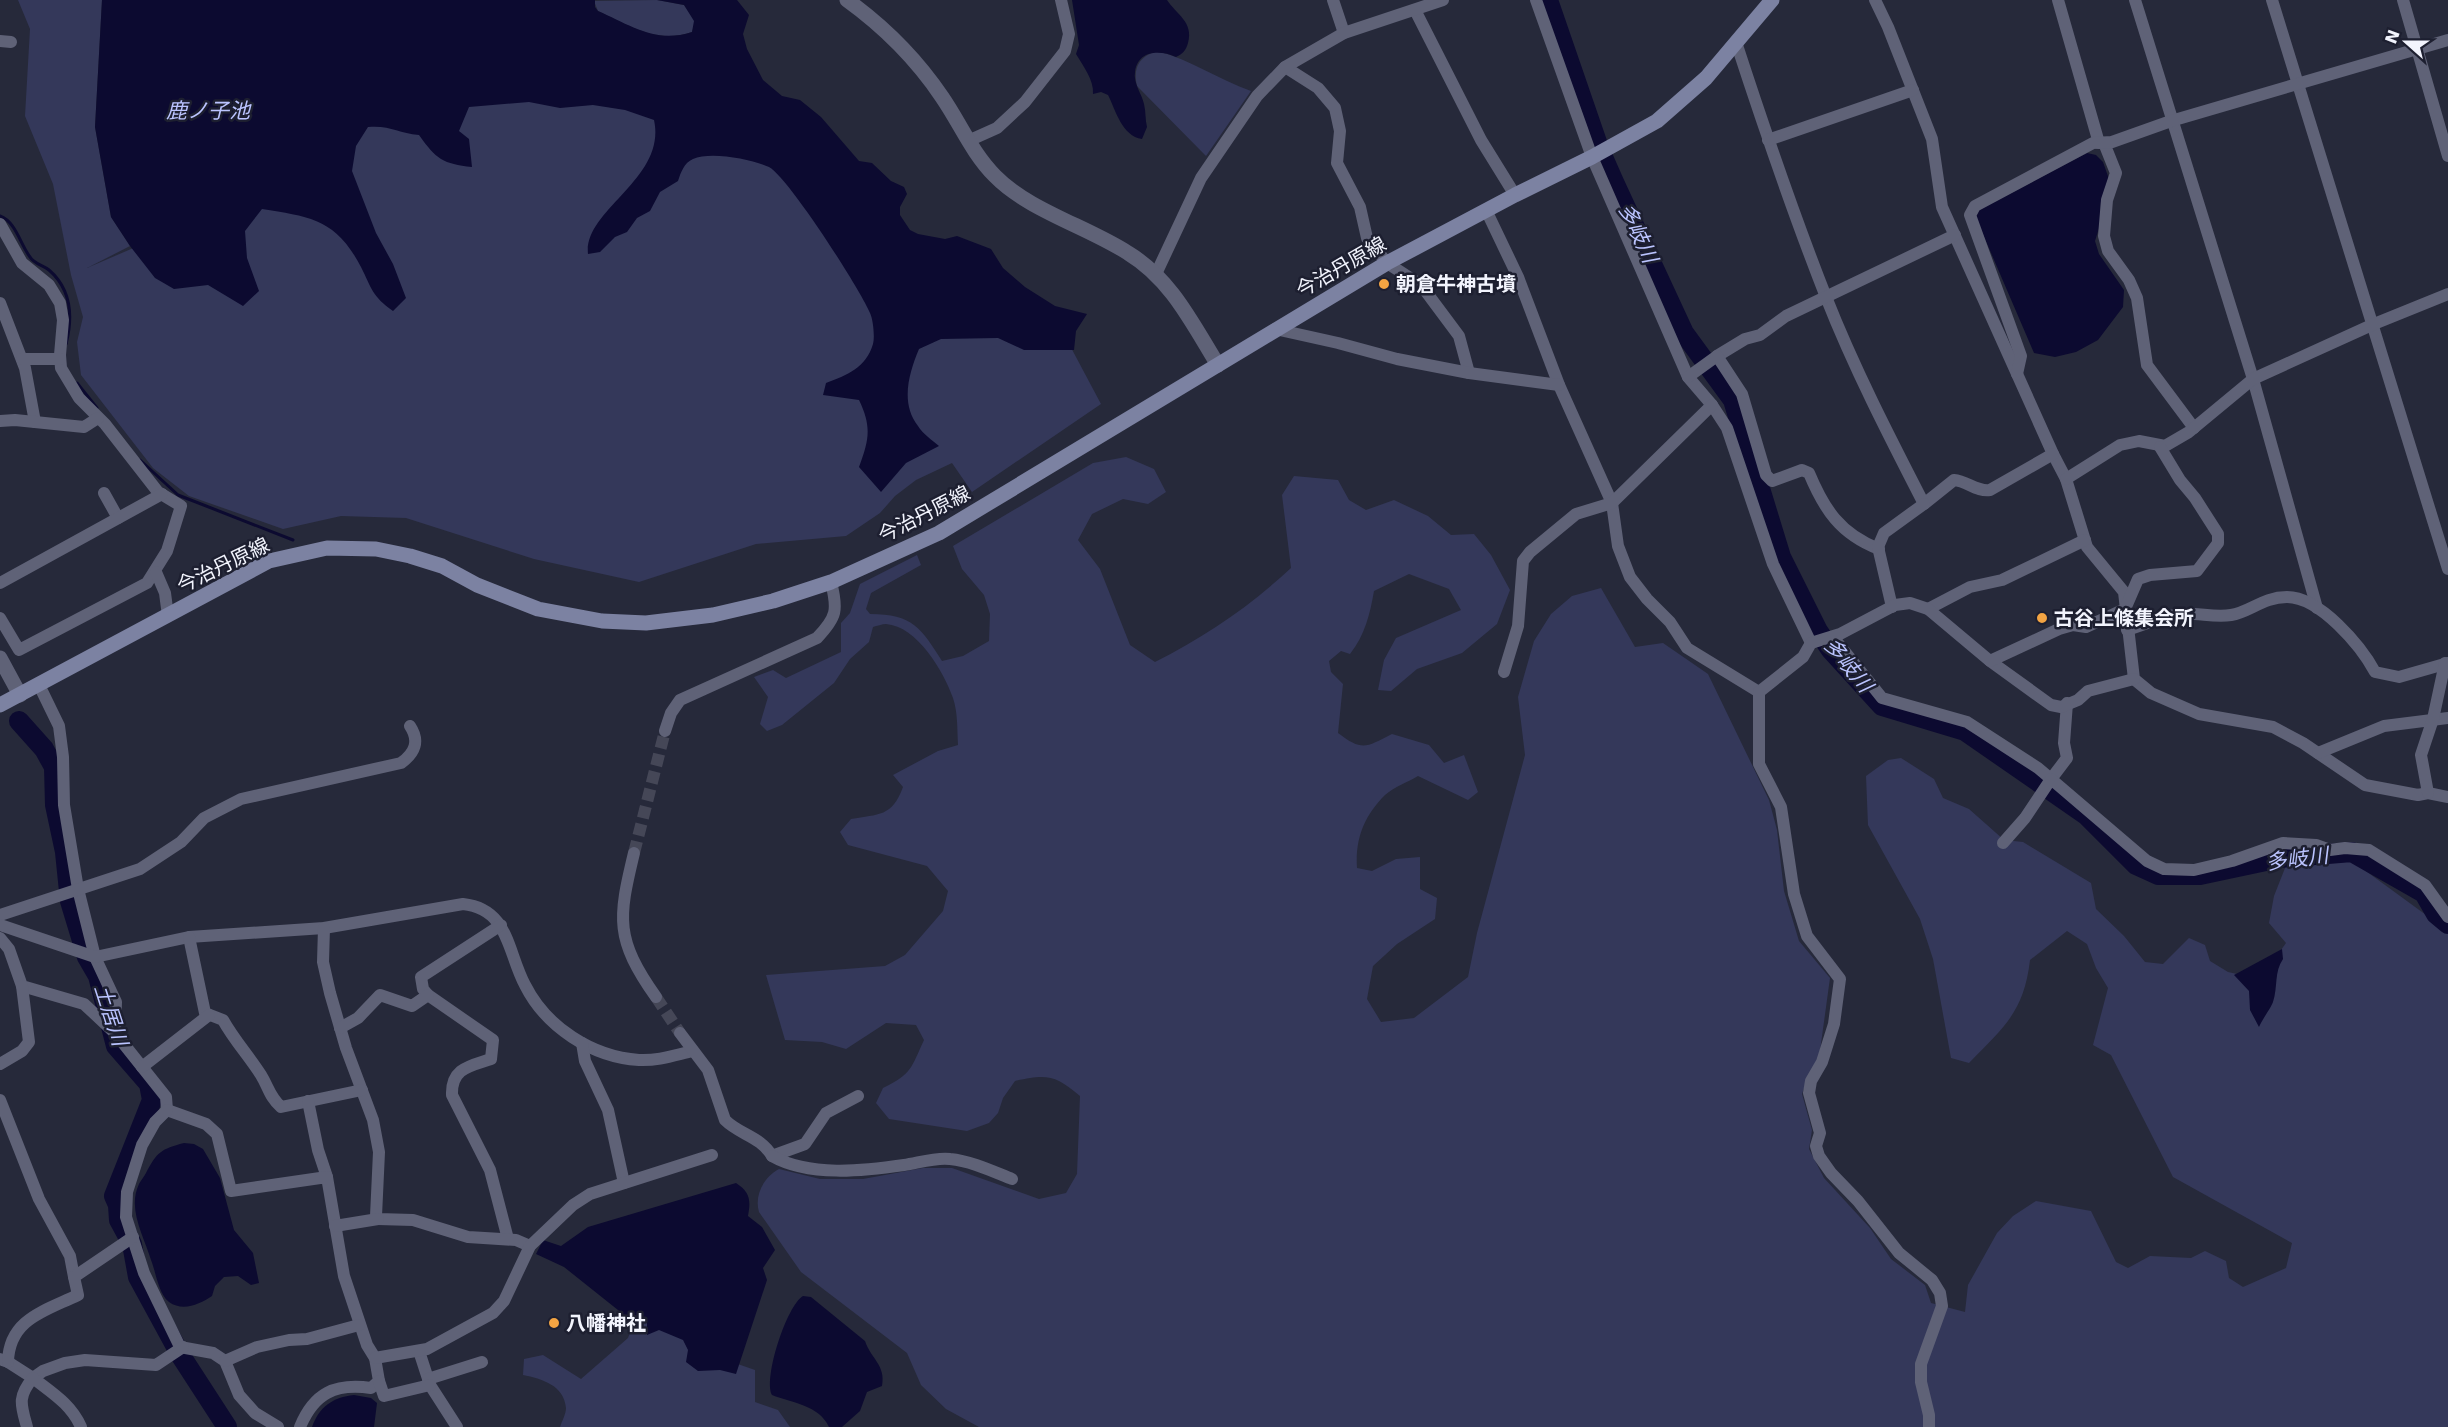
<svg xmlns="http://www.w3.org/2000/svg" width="2448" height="1427" font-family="'DejaVu Sans','Noto Sans JP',sans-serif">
  <rect width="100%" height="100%" fill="#26293a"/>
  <g fill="#34385a">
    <path d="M18,0H102L95,127L111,217L130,246L87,268L145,243L229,226L336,133L459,91H584L787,159L889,319L894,401L907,347L929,330L1068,342L1101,404L972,492L952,463L916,480L895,496L880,513L846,536L756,544L639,582L534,559L406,518L341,516L283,529L189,496L153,468L81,375L77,342L83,317L71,275L53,184L25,116L30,29Z"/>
    <path d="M657,0L684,5L695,21L692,32C656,44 630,26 598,11L594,1Z"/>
    <path d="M1157,51C1191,60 1218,79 1251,91L1206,156L1137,86C1133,67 1139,57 1157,51Z"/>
    <path d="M1126,457L1154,469L1166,492L1148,504L1123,499L1092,514L1078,540L1100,569L1130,645L1155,662C1206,636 1249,607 1291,568L1282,495L1294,476L1338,480L1349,500L1366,510L1394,500L1428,516L1451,535L1474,534L1491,555L1510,590L1497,624L1462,653L1417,669L1391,691L1378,690L1384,660L1396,638L1461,610L1449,589L1409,574L1374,591C1370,614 1365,635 1350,654L1341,651L1329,661L1331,672L1343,684L1338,733C1363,752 1366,747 1392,734L1429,745L1444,763L1464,755L1478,792L1468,800L1418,776C1408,782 1394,787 1385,795C1364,816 1355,839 1357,868L1372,871L1396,859L1420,857V889L1437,898L1435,919L1397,944L1373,966L1367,999L1381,1022L1414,1018L1468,977L1477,933L1525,755L1518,697L1534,641L1551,614L1572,596L1601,588L1635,647L1663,643L1708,674L1769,800L1777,830L1784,891L1799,941L1830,978L1819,1058L1808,1076L1802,1094L1812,1130L1809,1149L1824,1178L1870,1228L1891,1259L1925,1285L1931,1303L1965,1312L1968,1285L1997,1233L2013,1216L2036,1201L2091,1211L2116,1262L2128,1268L2150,1256L2191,1258L2205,1251L2226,1261L2229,1278L2243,1287L2286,1268L2292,1243L2173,1177L2111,1055L2093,1045L2108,988L2096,968L2087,944L2067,931L2030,960C2024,1012 2004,1027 1969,1063L1951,1058L1933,959L1920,919L1868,825L1866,776L1888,760L1901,758L1934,779L1943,798L1969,809L2004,840L2023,842L2091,883L2096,909L2124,936L2145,962L2163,964L2189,938L2205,945L2210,961L2228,972L2246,976L2276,957L2286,943L2269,923L2274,896L2287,863L2348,858L2448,931V1427H979L946,1409L921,1385L907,1353L801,1272L759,1212C754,1195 764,1177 779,1169L820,1179H863L923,1168H952L1039,1199L1066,1193L1077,1174L1080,1096C1055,1075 1047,1074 1015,1081L1003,1098L998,1113L989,1123L967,1131L889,1119L876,1103L883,1088C912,1074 911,1068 924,1040L916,1025L886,1023L846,1049L822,1042L785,1040L766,975L885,966L905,955L943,911L948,891L927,866L848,845L840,832L851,819C879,814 892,817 903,787L893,775L938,751L958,745C957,729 958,713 953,698C944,672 917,626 886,624C882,624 877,626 873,627L869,642L850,659L834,683L782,725L767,731L760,724L768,697L754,677L773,670L786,678L841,652V623L850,613L860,584L917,555L921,565L871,593L866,609L870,614C913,614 921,628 942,661L963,656L989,641L990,614L984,595L962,569L953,546L1093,463Z"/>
    <path d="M638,1311L732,1362L755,1370V1402L778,1410L790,1427H560C562,1421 566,1414 566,1408C564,1385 542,1379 523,1375L524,1359L543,1355L581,1379L628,1338Z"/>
  </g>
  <g fill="#0c0a30">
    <path d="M102,0H595V7L598,11C630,25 656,44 692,32L694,21L684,5L657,0H737L749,15L743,34L747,49L763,80L782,96L800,100L821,117L859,161L872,163L891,181L904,187L907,194L900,207V215L910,230L918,234L945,239L957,236L991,249L1003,268L1025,287L1055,306L1087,314L1076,331L1074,350H1024L998,338L941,339L919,349C909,373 900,403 918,426C923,434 932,440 939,446L906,463L881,492L859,467C869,440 872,427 859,400L823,395L826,383C847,375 866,368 873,344C875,337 873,319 870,313C860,289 788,177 769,167C752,159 710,151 693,159C684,163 681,172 678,181L660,192L650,211L637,218L627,232L615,237L600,252L588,254C583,210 667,179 654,120L625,110L593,105L560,108L529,102L469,107L459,131L469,139L472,167C443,164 436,159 419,135C398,133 390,125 368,127L356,146L352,171L376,233L393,264L406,298L393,311C372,296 372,289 361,267C336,219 311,217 262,209L245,231L247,258L259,291L243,306L208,285L174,289L155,278L130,246L111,217L95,127Z"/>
    <path d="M1072,0H1167C1176,14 1194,22 1188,43C1186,50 1183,54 1176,57C1160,50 1138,50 1135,72C1133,83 1142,94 1144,104C1146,112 1145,119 1147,127L1142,139C1122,136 1116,111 1108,95L1101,92L1093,94C1094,80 1083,66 1076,54L1079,45Z"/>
    <path d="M2087,153L2096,155L2103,162L2109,179L2101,201L2100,225L2095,241L2099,254L2124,290L2123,307L2098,340L2076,352L2055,357L2034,353L1976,218L1979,210Z"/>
    <path d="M2282,949L2283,959C2274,972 2278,987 2273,1002C2271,1008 2263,1018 2259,1027L2250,1010L2249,991L2234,975Z"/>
    <path d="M184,1143L194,1144L203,1149L220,1178L234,1230L253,1253L259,1283L251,1285L238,1276L224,1277L215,1286L212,1296C200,1304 183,1312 169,1302C158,1293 156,1272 151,1260C144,1236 127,1209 139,1184C141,1180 144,1177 146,1173C157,1152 161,1149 184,1143Z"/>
    <path d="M736,1183C750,1192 751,1200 748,1216L762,1227L775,1250L763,1268L767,1280L736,1374L720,1370L698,1371L686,1362L688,1350L683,1340L659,1330L647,1335V1323L640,1319L625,1324L623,1314L564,1267L536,1254L543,1240L561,1246L588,1227Z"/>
    <path d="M803,1296L811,1297L865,1341C871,1359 886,1365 882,1386L867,1392L860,1411L842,1427H829C819,1405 792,1403 772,1395C763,1378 787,1305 803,1296Z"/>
    <path d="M354,1395L371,1398L377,1403L374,1427H312C319,1407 333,1397 354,1395Z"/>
  </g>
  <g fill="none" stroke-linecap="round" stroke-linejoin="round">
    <g stroke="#0c0a30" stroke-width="3">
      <path d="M0,216C16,222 20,244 30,257C34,264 43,265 49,270C72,290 73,317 66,344"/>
      <path d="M77,383L97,408"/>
      <path d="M140,460L178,495L293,540"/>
    </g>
    <g stroke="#0c0a30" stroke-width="20">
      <path d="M1548,0L1599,148L1614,182L1684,333L1733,400L1781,557L1818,631L1831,650L1882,706L1965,731L2086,815L2136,865L2158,875H2200L2280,858L2352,852L2424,893L2436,914L2448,924"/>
      <path d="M19,721L44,749L54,767L55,805L65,852L70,901L87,957L98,976L116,1046L149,1084L152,1100L114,1196L118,1205L119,1220L132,1244L138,1277L181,1356L227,1427"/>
    </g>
    <g stroke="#454757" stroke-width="12" stroke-dasharray="12 6" stroke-linecap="butt">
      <path d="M634,853L665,731"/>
      <path d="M656,997L680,1033"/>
    </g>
    <g stroke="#5f6277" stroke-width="12">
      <path d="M1333,0L1344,33"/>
      <path d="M1536,0L1592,157L1688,377L1712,405L1727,428L1773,564L1811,643"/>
      <path d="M1875,0L1888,27L1932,139L1942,207L2053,454L2066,479L2087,547L2124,592L2134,679L2151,693L2199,714L2273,727L2303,743L2365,785L2418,795L2428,793L2448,797"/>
      <path d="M2058,0L2099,143"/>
      <path d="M2135,0L2253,379L2317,608"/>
      <path d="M2272,0L2448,569"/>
      <path d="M2403,0L2448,156"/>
      <path d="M1415,10L1481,140L1515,195"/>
      <path d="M0,41L11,42"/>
      <path d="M1736,42C1764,128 1793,213 1826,297C1854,368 1889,436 1924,504L1954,480C1967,481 1977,492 1990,490L2053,454"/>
      <path d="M1285,67L1318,88L1335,108L1340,131L1337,163L1360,207L1367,238L1387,263L1421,285L1459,336L1469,373"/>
      <path d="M1768,140L1913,90"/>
      <path d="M968,141L997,128L1025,102L1065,51L1069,34L1061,0"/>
      <path d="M2104,143L2116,173L2107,200L2104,236L2108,251L2129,280L2137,298L2147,365L2194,428"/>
      <path d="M1486,210L1518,277L1559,385L1612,503L1618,546L1630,577L1647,599L1670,622L1687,648L1759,692"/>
      <path d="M0,224L22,263L49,285L60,303L63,320L60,355L61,368L79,398L105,424L158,492L181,506L167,551L147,583L19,650L0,618"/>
      <path d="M1156,274L1201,178L1257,96L1285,67L1344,33L1443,0"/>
      <path d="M0,303L25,368L35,422"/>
      <path d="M1275,329L1338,343L1397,359L1469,373L1559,385"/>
      <path d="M1717,356L1745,339L1760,335L1786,316L1955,235"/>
      <path d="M22,359H60"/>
      <path d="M2017,374L2021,356L1970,215L1975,206L2093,143L2112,142L2171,121L2448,40"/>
      <path d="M1688,377L1717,356L1742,394L1766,475L1772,481L1802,470L1809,473C1824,509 1840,534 1879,549"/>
      <path d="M0,421L15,420L84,427L98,418"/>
      <path d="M2066,479L2120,445L2139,441L2165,446L2189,432L2253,379L2374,324L2448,294"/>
      <path d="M104,493L118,518"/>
      <path d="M156,572L165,593L168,616"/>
      <path d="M0,583L162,494"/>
      <path d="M1892,607L1878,547L1884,533L1924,504"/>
      <path d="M1928,609L1970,587L2002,580L2085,540"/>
      <path d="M2127,630C2144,625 2163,616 2180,614C2197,612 2214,618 2231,615C2250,612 2263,597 2287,597C2320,597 2361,646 2375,672L2399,677L2448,663"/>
      <path d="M1833,637L1882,698L1967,722L2038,768L2051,779L2067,758L2064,743L2067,703"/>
      <path d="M1990,661L2051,705L2061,707L2078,700L2088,691L2134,679"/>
      <path d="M1504,672L1518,626L1523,561L1530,552L1576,514L1612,503L1712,405"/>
      <path d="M39,685L59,726L63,757L64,805L78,889L95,957L116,1002L115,1033"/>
      <path d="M665,731L671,713L680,700L817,638C837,617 838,610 831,582"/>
      <path d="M2318,753L2384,726L2448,718"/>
      <path d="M2428,793L2421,755L2433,719L2445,663"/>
      <path d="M2003,843L2025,818L2051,779L2147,861L2164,869L2194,870L2232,861L2283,843L2316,845L2330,850L2345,848L2369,850L2425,885L2448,917"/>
      <path d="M634,853C618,919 615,939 656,997"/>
      <path d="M0,915L140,869L181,842L204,818L241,799L401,763C415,753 420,741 410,726"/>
      <path d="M0,925L95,957L189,937L324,928L463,904C509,909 507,951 525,985C546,1027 592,1057 639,1060C658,1061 675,1055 693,1051"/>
      <path d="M501,925L421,977L423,989L428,995L493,1040L491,1059C470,1066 451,1068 452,1095L490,1170L508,1239"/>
      <path d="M324,928L323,962L330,993L346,1048L373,1120L379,1152L376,1216L378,1219L413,1220L468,1237L516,1240L530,1246"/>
      <path d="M189,937L205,1013L223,1020C234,1040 249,1056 261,1075C269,1088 269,1096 281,1107L362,1090"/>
      <path d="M0,938L9,949L22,986L84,1004L115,1033L166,1097L167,1110"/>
      <path d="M340,1028L358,1018L380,995L412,1006L428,995"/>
      <path d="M680,1033L708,1070L725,1120C740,1135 760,1136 772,1156L805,1144L826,1113L858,1096"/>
      <path d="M582,1043L585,1061L608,1110L624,1183"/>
      <path d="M0,1064L22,1051L29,1042L22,986"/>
      <path d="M142,1067L209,1015"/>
      <path d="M0,1100L39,1199L70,1256L74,1277"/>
      <path d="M308,1101L318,1150L327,1177"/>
      <path d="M167,1110L206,1124L217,1134L231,1191L327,1177L344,1276L367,1345L375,1358L379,1381L371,1388C335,1383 314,1393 300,1427"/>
      <path d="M167,1110L155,1122L142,1145L127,1192L126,1217L144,1273L180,1347L213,1353L225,1361L239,1395L255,1413L278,1427"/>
      <path d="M772,1156C809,1177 863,1171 904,1165C918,1163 936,1157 950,1159C971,1161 992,1171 1012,1179"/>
      <path d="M335,1226L378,1219"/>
      <path d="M419,1351L430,1385L457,1427"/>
      <path d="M375,1358L427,1349L493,1313L504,1301L530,1246L573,1205L590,1194L712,1155"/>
      <path d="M0,1359L8,1362L33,1378L43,1371L65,1363L85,1360L156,1365L183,1347"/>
      <path d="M225,1361L257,1347L289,1340L307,1339L359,1325"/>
      <path d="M8,1362C9,1319 45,1311 78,1295L74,1277L133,1237"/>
      <path d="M428,1379L482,1362"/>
      <path d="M379,1381L384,1396L430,1385"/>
      <path d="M27,1427C21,1405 17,1397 33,1378C52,1393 71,1404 81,1427"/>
      <path d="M1929,1427V1415L1921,1382V1364L1942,1306L1940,1293L1932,1280L1899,1253L1858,1201L1831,1173L1819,1156L1816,1146L1820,1133L1809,1093L1811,1081L1822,1062L1834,1024L1840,979L1807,936L1794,894L1781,807L1759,764V692L1803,657L1811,643L1840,634L1895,605L1910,603L1928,609L1990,661L2059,629L2073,625L2086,627L2125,609L2138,579L2150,575L2197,571L2218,543V534L2195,498L2180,480L2160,447"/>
    </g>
    <g stroke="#5f6277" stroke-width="15">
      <path d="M847,0C883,26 917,60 942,97C960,123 972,153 995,176C1028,210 1088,227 1128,253C1171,279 1192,323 1218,365"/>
      <path d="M0,658L20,695"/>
    </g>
    <path stroke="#7c82a2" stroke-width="15" d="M0,705L269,561L327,548L376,549L410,556L442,566L477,585L538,609L602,621L646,623L713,615L773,601L831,582L939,533L1387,263L1515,195L1592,157L1657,121L1706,78L1772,0"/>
  </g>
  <g fill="#f3a443" stroke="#1d1f30" stroke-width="2">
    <circle cx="1384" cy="284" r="6"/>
    <circle cx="2042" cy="618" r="6"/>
    <circle cx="554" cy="1323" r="6"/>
  </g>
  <g text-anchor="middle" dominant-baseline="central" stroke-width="5" stroke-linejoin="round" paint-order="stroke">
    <g font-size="20" fill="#f2f4fd" stroke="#1d1f30">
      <text transform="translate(1341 267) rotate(-30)">今治丹原線</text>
      <text transform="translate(924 514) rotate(-27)">今治丹原線</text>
      <text transform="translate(223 565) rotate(-26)">今治丹原線</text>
    </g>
    <g font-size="20" font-weight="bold" fill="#f2f4fd" stroke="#1d1f30" text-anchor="start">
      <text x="1396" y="284">朝倉牛神古墳</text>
      <text x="2054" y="618">古谷上條集会所</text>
      <text x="566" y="1323">八幡神社</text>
    </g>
    <g font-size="21" font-style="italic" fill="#bbc4ff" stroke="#1d1f30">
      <text x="208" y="111">鹿ノ子池</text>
      <text transform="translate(1638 233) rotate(65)">多岐川</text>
      <text transform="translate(1848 665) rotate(51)">多岐川</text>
      <text transform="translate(2297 859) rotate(-7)">多岐川</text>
      <text transform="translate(111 1015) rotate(72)">土居川</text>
    </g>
  </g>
  <g transform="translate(2406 42) rotate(291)" stroke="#1d1f30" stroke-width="4.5" paint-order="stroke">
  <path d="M0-4.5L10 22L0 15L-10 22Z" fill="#f2f4fd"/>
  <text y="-9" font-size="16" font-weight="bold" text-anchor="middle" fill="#f2f4fd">N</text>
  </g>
</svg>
